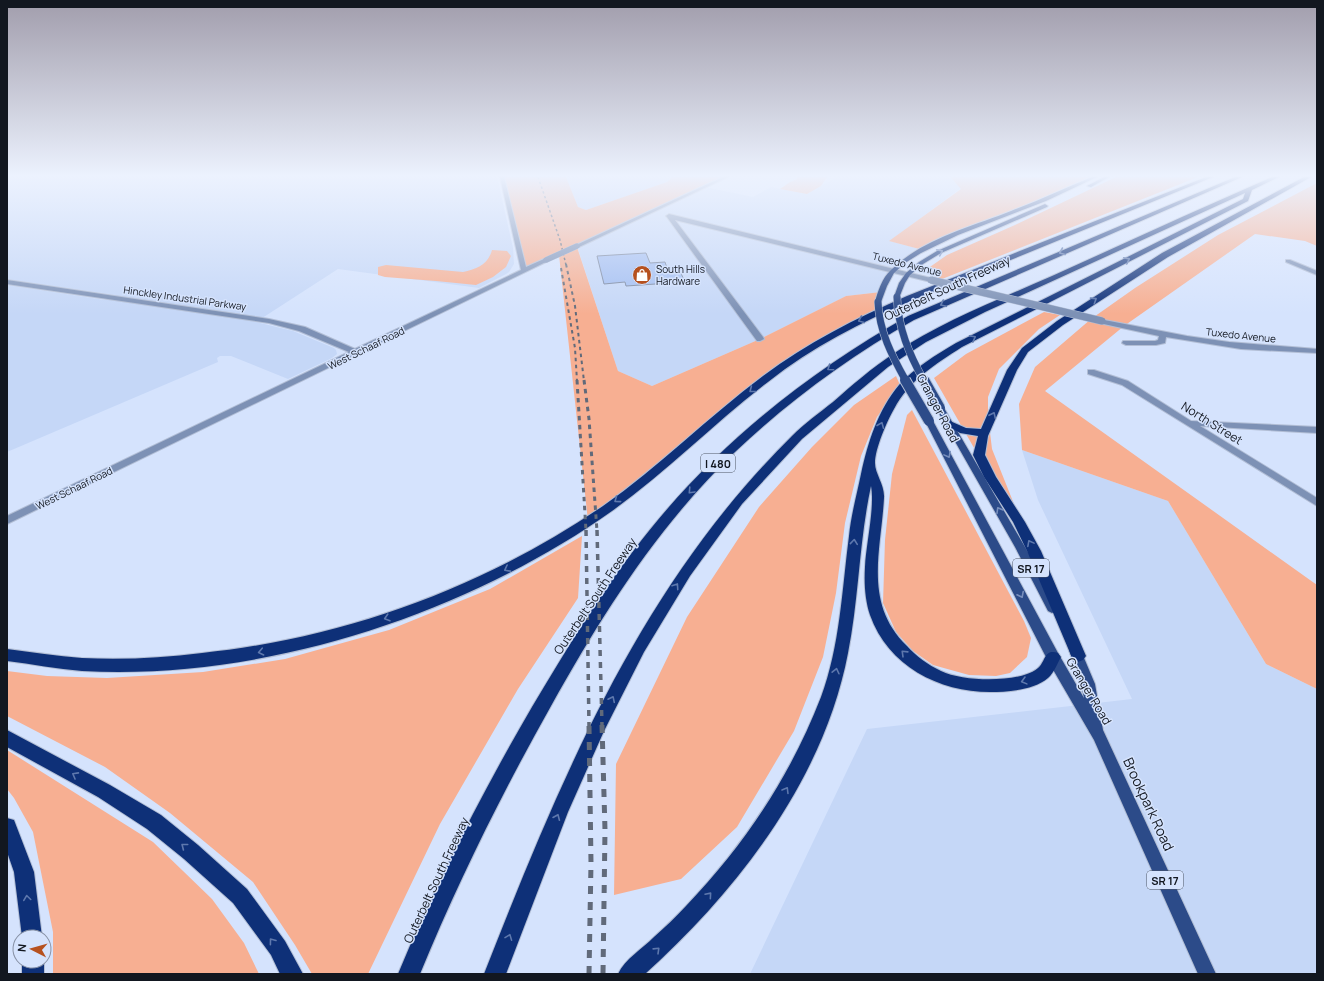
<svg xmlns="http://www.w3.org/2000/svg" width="1324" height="981" font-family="Manrope,sans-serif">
  <rect width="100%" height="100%" fill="#d5e3fd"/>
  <g fill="#c5d7f7">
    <path d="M7,177H497L513,248L514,264L509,272L506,274L479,288L338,269L256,322L293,331L334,348L336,350L337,354L332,358L288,379L231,356H220L217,358L218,362L7,452V285L105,300L116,295L7,279Z"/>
    <path d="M566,177H672L667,182L586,210L578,207Z"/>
    <path d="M837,177H942L951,178L961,188L890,241L923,250L893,271L881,292L846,296L760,339L652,386L618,371L577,246L705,187L753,197L771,187L807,194Z"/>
    <path d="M1022,450L1168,501L1266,664L1317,689V974H750L867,729L1132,699L1038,500Z"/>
  </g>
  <g fill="#f7af92">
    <path d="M502,177H566L578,207L586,210L667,182L672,177H726L577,247L618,371L652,386L760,339L846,296L881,292L878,313L820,342L588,521L559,255L524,271Z"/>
    <path d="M797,177H827L821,186L807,194L780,189L790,182L797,179Z"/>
    <path d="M953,177H1095C1038,203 979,224 923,250L889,241L961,189L951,178Z"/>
    <path d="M1116,177H1198L942,279L929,274L927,269L947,255L1015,225Z"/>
    <path d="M1317,183V246L1305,241L1255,234L1124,326L1045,391L1317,585V689L1266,664L1168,501L1022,450L1019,404L1035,367L1091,319L1135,288L1218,235Z"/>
    <path d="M492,250L507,251L511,256L506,267L493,277L476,285L436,281L385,277L378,275V267L386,265L463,272C476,269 488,265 492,250Z"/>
    <path d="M1044,312L1060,315L1039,329L999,369L988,397V416L992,449L1016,509H1009L934,378L966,354Z"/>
    <path d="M896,376L900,385L877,417L861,456L845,523L836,593L823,657L794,731L737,827L681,879L614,895L616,764L687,617L759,507L812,447L854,405Z"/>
    <path d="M912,410L1024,621L1031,638L1027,657L1010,673L996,676L969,675L933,665L913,651L896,632L883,603L885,540L892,474L907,415Z"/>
    <path d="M582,536L578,598L518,689L440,824L368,974H312L295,945L253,882L170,813L105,767L7,716V671L47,676L107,678L203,672L285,659L389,630L490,589Z"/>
    <path d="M7,750L153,842L212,899L244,943L259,974H53V932L33,832L14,798L7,789Z"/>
  </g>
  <path fill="#a3bef1" stroke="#7a879f" d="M646,253L650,263L665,262L667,268L678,267L685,282L626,286L625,282L604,284L597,256Z"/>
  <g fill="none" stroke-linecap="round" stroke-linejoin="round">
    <defs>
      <g id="minor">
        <path d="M500,177H504L526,267L544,259H548V261L7,524V516L349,352L299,331L269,323L7,284V280L269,319L305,327L355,349L521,270Z"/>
        <path d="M723,177H728L579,247L574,246Z"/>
        <path d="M669,214L931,278L934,280L931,282L675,220L763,337L764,339L760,341H757L667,217L666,216Z"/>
        <path d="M1286,260H1290L1317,271V275L1286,262Z"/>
        <path d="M1099,319L1187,336L1229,342L1317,349V353L1241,349L1166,337L1165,343L1156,345H1126L1122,343L1123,341H1155L1158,340L1159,336L1099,323Z"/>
        <path d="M1088,370H1094L1128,381L1191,421L1317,427V433L1200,426L1317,498V506L1122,385L1088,374Z"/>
      </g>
      <g id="major">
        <path d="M1092,177H1097L1046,201L958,235L921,253L905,263L894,273L887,286L881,302L878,304L875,302C878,291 882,278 891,270C922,239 971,227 1011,211C1038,201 1065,188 1092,177Z"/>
        <path d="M1104,177H1109L1091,187L1087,186Z"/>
        <path d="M1045,204L1048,206L1047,207L941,253L923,264L910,275L905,283L899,298L894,297L899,283L906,273L919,262L937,251Z"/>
        <path d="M940,405L944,408L1025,547L1058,608L1056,611L1052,613L1048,611L1015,547L936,408Z"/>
        <path d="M929,418L933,421L1058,653L1084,698L1081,684L1069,650L1071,646L1075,645L1079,646L1095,684L1103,730L1216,974H1198L1094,740L1048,661L925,421Z"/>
      </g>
      <g id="highway">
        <path d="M1206,177H1213L913,300C861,322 812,347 768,382C714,423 667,472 612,511C465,615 263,681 82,671C57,669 32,664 7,661V649C32,652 57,656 82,658C122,660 162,658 202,653C345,638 484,587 603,506C659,467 708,417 763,376C807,343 856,318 907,296Z"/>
        <path d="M1235,177H1242L914,320C849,357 790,400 735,452C658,526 603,613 551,706C502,793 458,882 420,974H398C436,882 482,793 532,707C564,654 596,599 634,550C708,452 802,376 908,316Z"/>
        <path d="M1272,177H1279L1252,190L1248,201L962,347C936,364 909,380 894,409C887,421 875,449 875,463C875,474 885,485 884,498C881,552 863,603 907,646C916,656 928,665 941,671C962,681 1005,682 1027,674C1030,673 1035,671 1038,668C1046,661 1044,648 1058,653L1061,657C1057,664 1054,673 1048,678C1034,690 1008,692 990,692C939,692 888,666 870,615C865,600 864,583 865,567C866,544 875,507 871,486C859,541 859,598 848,653C824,779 738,890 645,974H618C625,959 642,949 654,937C665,927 676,917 686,906C745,844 790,777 821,697C840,646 842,590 849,536C851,515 857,494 861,474C868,442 878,410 899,385C914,368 936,355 956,343L1243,199L1245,193L985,312L926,342L888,367L802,439L742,504L690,576L644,652L604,731L568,812L506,974H484C561,778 640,586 792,436C805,423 819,413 833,402C852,385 872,368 893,354C942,321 998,300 1052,276C1125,243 1199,209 1272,177Z"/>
        <path d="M1304,177H1311L1168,257L1063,325L1028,352L1017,370L988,436L985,455L996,477L1025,522L1041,551L1086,656L1083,660L1078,662L1073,660L1027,551L1013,522L984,477L973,455L978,436L960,433L945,424L950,421L966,428L981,429L1007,370L1022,348L1057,321L1162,253Z"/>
        <path d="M7,730L110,785L161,815L198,845L247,889L285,941L303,974H280L271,955L233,903L184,859L147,829L98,797L7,747Z"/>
        <path d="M7,818L14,820L34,872L42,937H22L14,872L7,852Z"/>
        <rect x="22" y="961" width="22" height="13"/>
      </g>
    </defs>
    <use href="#minor" stroke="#b2bed5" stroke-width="2"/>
    <use href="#major" stroke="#b2bed5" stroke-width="2"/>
    <use href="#highway" stroke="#b2bed5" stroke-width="2"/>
    <use href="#minor" fill="#7d91b5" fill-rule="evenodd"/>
    <use href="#major" fill="#2c4b89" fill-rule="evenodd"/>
    <use href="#highway" fill="#0e3078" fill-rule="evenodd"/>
    <path stroke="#616a7a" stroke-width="1.5" stroke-dasharray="2.5 2.5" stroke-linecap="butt" d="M538,177L560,240L566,265"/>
    <g stroke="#616a7a" stroke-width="2" stroke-dasharray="3.5 3.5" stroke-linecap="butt">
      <path d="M566,264L575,306L584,381"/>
      <path d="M561,268L575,348L577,381"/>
    </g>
    <g stroke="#616a7a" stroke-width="3" stroke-dasharray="4.5 4.5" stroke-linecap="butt">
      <path d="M577,380L586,531"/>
      <path d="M584,380L589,419L597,531"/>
    </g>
    <g stroke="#616a7a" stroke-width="3.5" stroke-dasharray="6 6" stroke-linecap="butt">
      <path d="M586,530L589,726"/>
      <path d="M597,530L602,726"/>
    </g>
    <g stroke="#616a7a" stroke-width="5" stroke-dasharray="8 8" stroke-linecap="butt">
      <path d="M602,725L605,830L603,974"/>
      <path d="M589,974L591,863L589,725"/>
    </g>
    <defs>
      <path id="minor-bridge-far1" d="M546,260L577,246"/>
      <path id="minor-bridge" d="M931,280L1102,321"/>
      <g id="major-bridge-far1">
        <path d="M897,297C898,328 909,354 924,381"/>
        <path d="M878,302C879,331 892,356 906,381"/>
      </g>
      <g id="major-bridge">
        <path d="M905,380L929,421"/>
        <path d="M924,380L940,408"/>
      </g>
    </defs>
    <use href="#minor-bridge-far1" stroke="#b2bed5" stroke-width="6" stroke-linecap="butt"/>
    <use href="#minor-bridge" stroke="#b2bed5" stroke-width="8" stroke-linecap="butt"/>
    <use href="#major-bridge-far1" stroke="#b2bed5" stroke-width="8" stroke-linecap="butt"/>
    <use href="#major-bridge" stroke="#b2bed5" stroke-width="12" stroke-linecap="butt"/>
    <use href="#minor-bridge-far1" stroke="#7d91b5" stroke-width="5.5"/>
    <use href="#minor-bridge" stroke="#7d91b5" stroke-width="7"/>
    <use href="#major-bridge-far1" stroke="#2c4b89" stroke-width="7"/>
    <use href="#major-bridge" stroke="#2c4b89" stroke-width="10"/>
  </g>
  <defs><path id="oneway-chevron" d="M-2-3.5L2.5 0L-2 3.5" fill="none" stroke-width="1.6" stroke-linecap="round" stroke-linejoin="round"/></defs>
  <g stroke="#788fbd">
    <use href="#oneway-chevron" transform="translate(940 252) rotate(-26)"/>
    <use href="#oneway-chevron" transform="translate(948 455) rotate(62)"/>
    <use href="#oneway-chevron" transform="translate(999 510) rotate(-120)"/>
    <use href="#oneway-chevron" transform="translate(1021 595) rotate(63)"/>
  </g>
  <g stroke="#5e78ad">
    <use href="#oneway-chevron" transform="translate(1062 252) rotate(157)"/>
    <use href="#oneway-chevron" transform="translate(1127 260) rotate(-27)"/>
    <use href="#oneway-chevron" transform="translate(1094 300) rotate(-33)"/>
    <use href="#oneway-chevron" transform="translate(943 304) rotate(155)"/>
    <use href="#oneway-chevron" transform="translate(861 320) rotate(157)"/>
    <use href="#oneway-chevron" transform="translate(973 338) rotate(-28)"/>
    <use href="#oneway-chevron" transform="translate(830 368) rotate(145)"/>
    <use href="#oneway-chevron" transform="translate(752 390) rotate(142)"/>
    <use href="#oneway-chevron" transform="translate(993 415) rotate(-65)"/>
    <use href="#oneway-chevron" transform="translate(881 425) rotate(-68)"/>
    <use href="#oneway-chevron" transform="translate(691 491) rotate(133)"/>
    <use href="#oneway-chevron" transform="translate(617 500) rotate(143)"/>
    <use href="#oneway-chevron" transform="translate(854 542) rotate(-84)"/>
    <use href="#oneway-chevron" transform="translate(1030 543) rotate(-118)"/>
    <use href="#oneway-chevron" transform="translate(507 569) rotate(152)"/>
    <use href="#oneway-chevron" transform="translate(676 586) rotate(-56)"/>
    <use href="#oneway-chevron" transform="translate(387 618) rotate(162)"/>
    <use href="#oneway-chevron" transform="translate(261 652) rotate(168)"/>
    <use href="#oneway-chevron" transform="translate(904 653) rotate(-136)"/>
    <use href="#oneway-chevron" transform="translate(836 671) rotate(-77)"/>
    <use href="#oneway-chevron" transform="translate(1024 681) rotate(165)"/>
    <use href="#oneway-chevron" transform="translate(612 699) rotate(-64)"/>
    <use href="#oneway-chevron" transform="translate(75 775) rotate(-151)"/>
    <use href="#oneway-chevron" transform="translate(786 790) rotate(-59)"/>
    <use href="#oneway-chevron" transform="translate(557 817) rotate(-67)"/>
    <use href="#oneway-chevron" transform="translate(184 846) rotate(-142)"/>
    <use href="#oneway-chevron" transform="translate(709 895) rotate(-49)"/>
    <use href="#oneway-chevron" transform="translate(27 898) rotate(-98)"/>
    <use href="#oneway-chevron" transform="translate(509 937) rotate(-69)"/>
    <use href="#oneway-chevron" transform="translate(272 941) rotate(-127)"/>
    <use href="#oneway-chevron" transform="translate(657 950) rotate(-44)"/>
  </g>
  <linearGradient id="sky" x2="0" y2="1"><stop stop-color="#a19dac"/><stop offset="0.56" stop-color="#ecf2fe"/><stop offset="1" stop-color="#ecf2fe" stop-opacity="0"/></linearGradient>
  <rect width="1324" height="314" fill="url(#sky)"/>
  <defs>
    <symbol id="shop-disc" viewBox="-11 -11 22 22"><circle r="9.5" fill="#b6511f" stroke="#d5e3fd"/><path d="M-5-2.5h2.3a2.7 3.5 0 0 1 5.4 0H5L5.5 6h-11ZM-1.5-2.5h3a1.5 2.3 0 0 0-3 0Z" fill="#fff"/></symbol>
  </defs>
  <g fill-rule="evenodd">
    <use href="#shop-disc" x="631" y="264" width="22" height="22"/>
  </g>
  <g text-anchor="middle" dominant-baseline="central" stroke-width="3" stroke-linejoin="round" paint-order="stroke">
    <g font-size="10" fill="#121720" stroke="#d5e3fd">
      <text transform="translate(907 264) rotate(14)">Tuxedo Avenue</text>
      <text transform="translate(185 298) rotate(8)">Hinckley Industrial Parkway</text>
      <text transform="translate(1241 335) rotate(6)">Tuxedo Avenue</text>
      <text transform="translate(366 348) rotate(-26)">West Schaaf Road</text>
      <text transform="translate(74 488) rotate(-26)">West Schaaf Road</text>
    </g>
    <g font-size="10" fill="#121720" stroke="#d5e3fd" text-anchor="start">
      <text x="656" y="269">South Hills<tspan x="656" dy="12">Hardware</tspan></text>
    </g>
    <g fill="#d5e3fd" stroke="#4c5462" stroke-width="1">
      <rect x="701" y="454" width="34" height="18" rx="3"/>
      <rect x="1013" y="559" width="36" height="18" rx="3"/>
      <rect x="1147" y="871" width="36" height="18" rx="3"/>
    </g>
    <g font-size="11" font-weight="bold" fill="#121720">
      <text x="718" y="463">I 480</text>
      <text x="1031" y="568">SR 17</text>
      <text x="1165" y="880">SR 17</text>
    </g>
    <g font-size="12" fill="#121720" stroke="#d5e3fd">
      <text transform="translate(947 288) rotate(-25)">Outerbelt South Freeway</text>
      <text transform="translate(938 408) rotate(62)">Granger Road</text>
      <text transform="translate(1212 423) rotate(32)">North Street</text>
      <text transform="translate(595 596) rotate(-56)">Outerbelt South Freeway</text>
      <text transform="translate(1089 691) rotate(59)">Granger Road</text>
      <text transform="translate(436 880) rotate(-65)">Outerbelt South Freeway</text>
    </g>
    <g font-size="14" fill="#121720" stroke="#d5e3fd">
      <text transform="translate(1149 804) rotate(65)">Brookpark Road</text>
    </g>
  </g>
  <rect width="1324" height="981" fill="none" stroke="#121720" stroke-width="16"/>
  <g transform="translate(32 949) rotate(276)"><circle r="19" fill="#d5e3fd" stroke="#8791a5"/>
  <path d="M0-3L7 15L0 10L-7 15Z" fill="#b6511f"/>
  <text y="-6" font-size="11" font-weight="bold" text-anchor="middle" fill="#121720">N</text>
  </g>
</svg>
